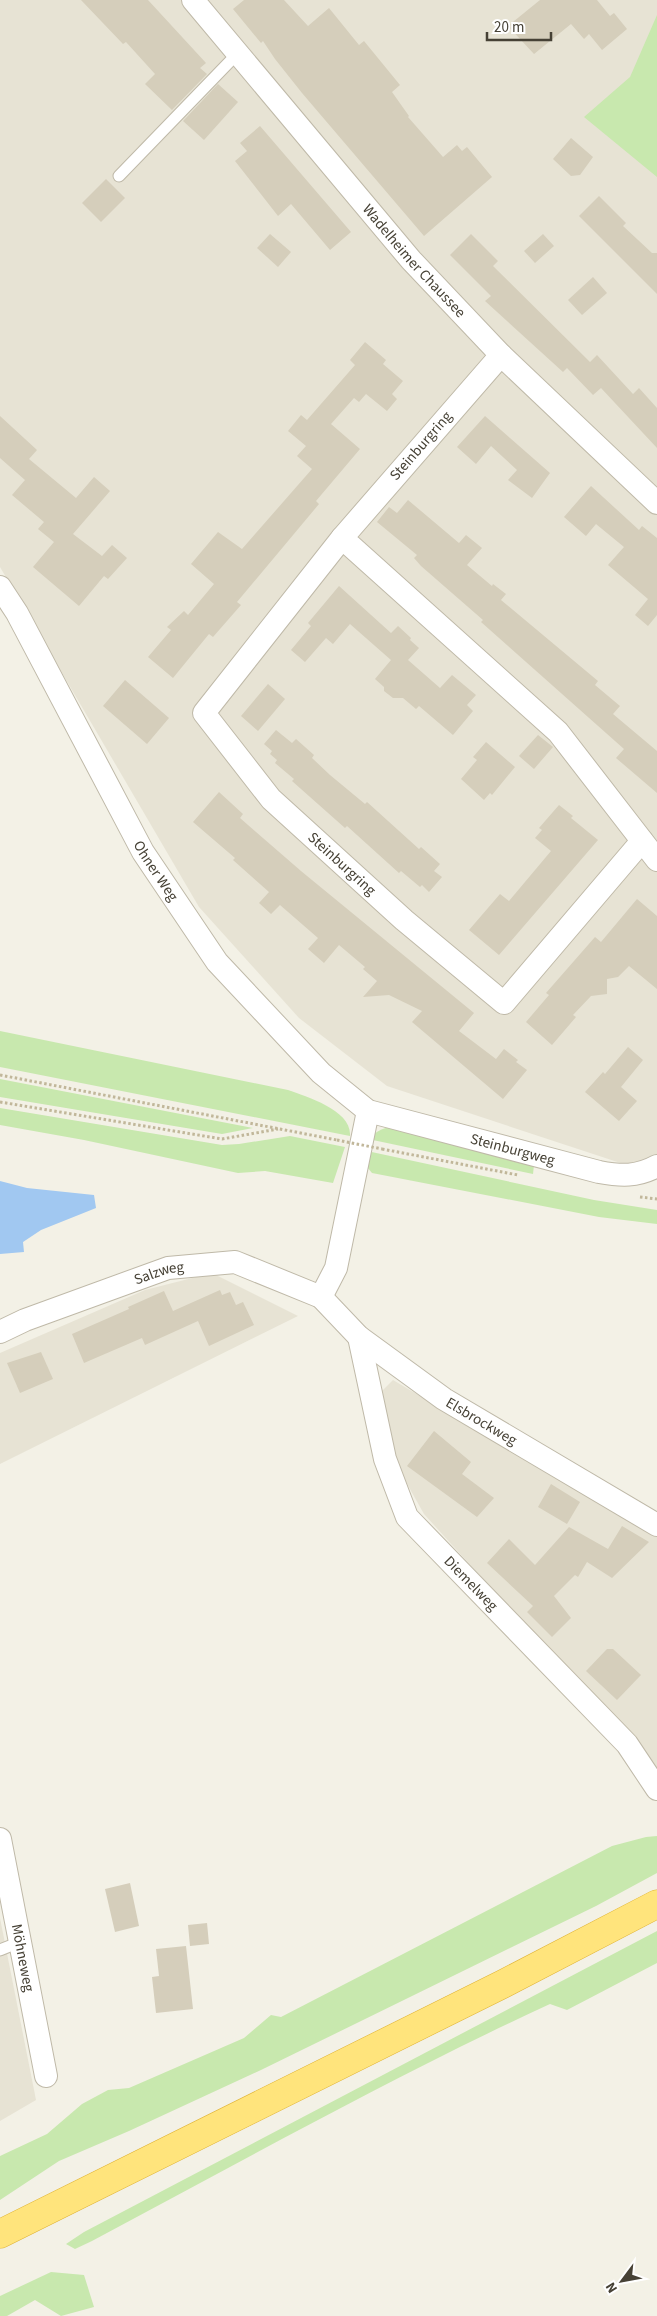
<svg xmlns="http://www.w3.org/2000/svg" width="657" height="2316" font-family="'Source Sans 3',sans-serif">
  <rect width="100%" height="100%" fill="#f3f1e6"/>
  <g fill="#e7e3d4">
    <path d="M0,0H657V1175L387,1086L299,1018L199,907L0,567Z"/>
    <path d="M212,1273L298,1316L0,1464V1353L145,1290Z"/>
    <path d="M393,1380L657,1536V1771L424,1514L392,1457L381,1392Z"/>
    <path d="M0,1918L36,2100L0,2121Z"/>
  </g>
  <g fill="#c8e8ae">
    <path d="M657,15V177L584,117L630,77Z"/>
    <path d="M0,1031L288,1090C307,1097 352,1110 350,1136L0,1067Z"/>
    <path d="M0,1079L253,1128L222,1134L0,1097Z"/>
    <path d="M0,1108L222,1145L239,1144L290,1136L345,1147L333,1183L265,1171L238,1173L84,1140L0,1125Z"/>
    <path d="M398,1126L534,1165L533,1174L368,1139C378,1130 384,1127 398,1126Z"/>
    <path d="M367,1151L594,1200L657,1210V1224L599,1217L372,1173L367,1167Z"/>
    <path d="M657,1836V1873L596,1906L261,2070L129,2131L59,2161L0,2200V2156L47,2134L82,2104L108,2090L129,2088L244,2038L271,2015L281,2017L612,1846L646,1837Z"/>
    <path d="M657,1931V1963L567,2010L550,2004C394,2076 244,2160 92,2241L75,2249L66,2244L84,2232Z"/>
    <path d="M51,2272L84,2275L94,2307L61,2316L35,2300L7,2316H0V2296Z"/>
  </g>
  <path fill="#a1c8f1" d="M0,1181L27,1188L94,1195L96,1208L41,1230L23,1242L24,1252L0,1254Z"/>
  <g fill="#d5cebb">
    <path d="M81,0H148L206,63L200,68L207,74L172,110L145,84L155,74L126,42L123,44Z"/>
    <path d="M244,0H284L308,26L329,8L359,45L364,41L400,85L392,92L409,116L408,117L443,157L457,145L462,151L467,147L492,177L424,236L302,93L275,59L263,41L261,43L233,9Z"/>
    <path d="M540,0H597L610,16L614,13L627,29L602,50L589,34L584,39L571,24L534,54L508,26Z"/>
    <path d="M218,84L238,102L204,140L183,121Z"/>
    <path d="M260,126L351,232L330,250L291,204L278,216L235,161L247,151L240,143Z"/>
    <path d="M571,138L593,157L580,175L571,176L553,159Z"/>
    <path d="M106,179L125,198L101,222L82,203Z"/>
    <path d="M599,196L626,223L623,226L652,253H657V294L579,216Z"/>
    <path d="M270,234L291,252L278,267L257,248Z"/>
    <path d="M471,234L498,261L493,266L590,362L597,355L633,394L639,388L657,408V448L601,388L593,395L567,368L563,372L485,301L491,296L450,255Z"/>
    <path d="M543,234L554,246L535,263L524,251Z"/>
    <path d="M593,277L607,293L582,315L568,300Z"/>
    <path d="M365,342L386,360L383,364L403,381L392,394L397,399L387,411L366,394L359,402L354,398L331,424L360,449L316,501L319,504L237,602L241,605L213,637L209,634L173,678L148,657L171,630L167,627L184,611L188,615L214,584L191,564L218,532L242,549L312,469L297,456L306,446L288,431L301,415L307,420L355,365L350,360Z"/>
    <path d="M0,416L37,450L29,459L76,498L94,477L110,491L73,534L102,556L112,545L127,558L108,579L104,576L79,606L33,567L54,542L38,529L44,522L12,495L25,480L0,458Z"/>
    <path d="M485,416L550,473L532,498L508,480L517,470L491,446L476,464L457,447Z"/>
    <path d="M591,486L639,530L642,526L657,538V615L648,626L635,615L648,599L608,565L624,547L596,524L586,536L564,517Z"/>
    <path d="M408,500L459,543L466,535L482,548L467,565L492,586L493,584L506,594L501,600L598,681L595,685L620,706L613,714L657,751V793L616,758L624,749L481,622L483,620L421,566L414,558L417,555L377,522L389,507L397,513Z"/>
    <path d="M339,586L391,633L398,626L411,638L410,640L419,648L408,660L440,688L452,675L476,695L467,705L473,711L453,735L419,706L416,709L403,698H393L384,691V687L375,679L391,660L350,624L333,644L326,638L305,662L291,650L311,626L308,623Z"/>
    <path d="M125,680L169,718L147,744L103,706Z"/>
    <path d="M268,684L285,699L258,731L241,716Z"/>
    <path d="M276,730L292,743L296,739L314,755L312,758L330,775L365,804L367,802L419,849L421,847L440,864L434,871L442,877L429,892L422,885L420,887L401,871L399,873L347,826L345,828L292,781L294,779L275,763L277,760L270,754L272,751L264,744Z"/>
    <path d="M538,735L553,747L534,769L519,756Z"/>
    <path d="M486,742L515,767L492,795L490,793L484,800L461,779L477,760L473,757Z"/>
    <path d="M219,792L243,814L240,818L301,871L474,1013L459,1031L496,1059L504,1049L518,1060L516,1062L527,1070L503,1099L412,1022L422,1011L389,995L363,997L377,981L363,969L365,967L339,945L324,963L308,949L318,938L280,905L271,914L259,903L269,892L233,860L235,858L193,822Z"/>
    <path d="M559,805L573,816L571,818L598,840L499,955L469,930L500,894L509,901L551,851L535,838L542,830L539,828Z"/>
    <path d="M637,899L657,916V989L629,966L618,977L607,979V994L591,996L573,1015L576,1017L552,1045L526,1022L549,995L546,993L595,937L601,942Z"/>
    <path d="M628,1047L643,1060L621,1087L637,1101L619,1121L585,1092L603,1072L605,1074Z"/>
    <path d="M220,1290L222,1295L230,1292L236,1305L243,1302L254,1325L209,1346L198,1321L145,1345L142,1338L84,1363L72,1334L129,1309L128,1307L164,1291L173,1311Z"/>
    <path d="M41,1352L53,1379L20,1393L7,1363Z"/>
    <path d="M434,1431L471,1462L462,1474L494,1498L477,1517L407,1466Z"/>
    <path d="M551,1484L580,1502L567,1524L538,1507Z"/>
    <path d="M622,1526L649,1542L612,1578L587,1562L578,1577L575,1575L554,1596L571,1618L552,1637L527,1612L533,1606L487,1563L509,1539L535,1565L569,1527L608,1549Z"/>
    <path d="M607,1649H613L641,1675L617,1700L586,1671Z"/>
    <path d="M130,1883L139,1926L115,1932L105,1889Z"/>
    <path d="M207,1923L209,1944L190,1946L188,1925Z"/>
    <path d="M186,1946L193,2009L156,2013L152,1977L159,1976L156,1949Z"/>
  </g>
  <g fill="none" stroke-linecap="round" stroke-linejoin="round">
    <defs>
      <g id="service">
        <path d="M119,176L238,53"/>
        <path d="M0,1950L20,1942"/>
      </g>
      <g id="minor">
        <path id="s1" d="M193,0L411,260L501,355L657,503"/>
        <path d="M501,355L342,538L558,732L657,860"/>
        <path id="s2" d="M342,538L204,713L271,799L404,920L504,1003L642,841"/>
        <path id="s3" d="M0,587L17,613L143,852L217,962L321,1073L368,1111L599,1172C621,1176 637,1177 657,1166"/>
        <path d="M321,1297L336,1268L368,1111"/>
        <path id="s4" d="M0,1332L25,1320L168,1268L235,1262L321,1297L359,1337L444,1399L657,1525"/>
        <path id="s5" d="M359,1337L385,1459L407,1517L627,1744L657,1789"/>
        <path id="s6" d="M0,1839L46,2076"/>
      </g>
      <path id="trunk" d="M0,2234L503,1984L657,1904"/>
    </defs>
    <use href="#service" stroke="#bfb9a8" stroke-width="13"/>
    <use href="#minor" stroke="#bfb9a8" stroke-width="24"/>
    <use href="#trunk" stroke="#dfb234" stroke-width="29"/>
    <g stroke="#c1b79a" stroke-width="3" stroke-dasharray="2.5 2.5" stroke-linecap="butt">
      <path d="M0,1075L337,1140"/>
      <path d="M0,1102L222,1139L278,1129"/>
      <path d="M382,1149L518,1175"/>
      <path d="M640,1197L657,1199"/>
    </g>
    <use href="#service" stroke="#fff" stroke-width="11"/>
    <use href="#minor" stroke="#fff" stroke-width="22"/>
    <use href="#trunk" stroke="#ffe47c" stroke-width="28"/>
    <path stroke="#c1b79a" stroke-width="3" stroke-dasharray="2.5 2.5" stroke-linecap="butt" d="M337,1140L382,1149"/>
  </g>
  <g text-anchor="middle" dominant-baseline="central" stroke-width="4" stroke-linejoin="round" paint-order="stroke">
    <g font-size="15" fill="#464135" stroke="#fff">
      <text stroke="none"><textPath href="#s1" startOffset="342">Wadelheimer Chaussee</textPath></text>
      <text transform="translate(421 446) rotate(-49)">Steinburgring</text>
      <text stroke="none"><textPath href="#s2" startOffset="428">Steinburgring</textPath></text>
      <text stroke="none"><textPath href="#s3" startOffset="324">Ohner Weg</textPath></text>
      <text stroke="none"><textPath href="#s3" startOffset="796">Steinburgweg</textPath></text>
      <text stroke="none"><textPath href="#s4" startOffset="170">Salzweg</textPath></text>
      <text stroke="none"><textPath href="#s4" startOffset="544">Elsbrockweg</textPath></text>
      <text stroke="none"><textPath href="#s5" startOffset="279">Diemelweg</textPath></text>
      <text stroke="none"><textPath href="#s6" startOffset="121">Möhneweg</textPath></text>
    </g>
  </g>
  <g transform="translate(622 2281) rotate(238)" stroke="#ffffff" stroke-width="4" paint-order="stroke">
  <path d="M0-4L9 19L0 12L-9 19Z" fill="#464135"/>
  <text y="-8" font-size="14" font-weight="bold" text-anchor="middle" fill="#464135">N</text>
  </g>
  <path d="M487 32v8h64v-8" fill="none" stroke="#464135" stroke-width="2.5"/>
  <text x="494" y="32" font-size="15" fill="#464135" stroke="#ffffff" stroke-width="4" paint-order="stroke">20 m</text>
</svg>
